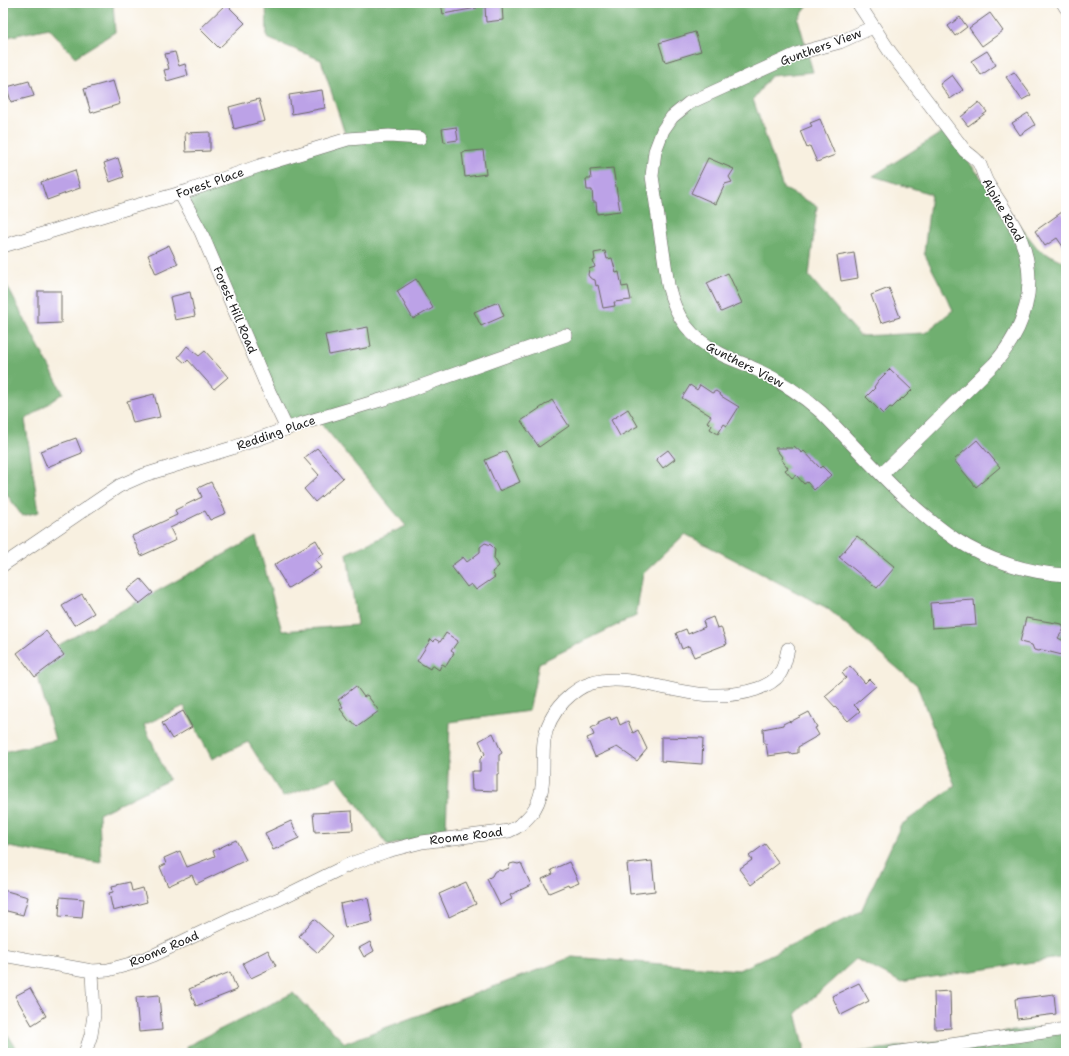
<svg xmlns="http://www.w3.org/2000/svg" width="1069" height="1056" font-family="'Shantell Sans',sans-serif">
  <rect width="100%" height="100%" fill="#fff"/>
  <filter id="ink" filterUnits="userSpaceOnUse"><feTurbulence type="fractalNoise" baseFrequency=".025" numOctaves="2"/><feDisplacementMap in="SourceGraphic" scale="8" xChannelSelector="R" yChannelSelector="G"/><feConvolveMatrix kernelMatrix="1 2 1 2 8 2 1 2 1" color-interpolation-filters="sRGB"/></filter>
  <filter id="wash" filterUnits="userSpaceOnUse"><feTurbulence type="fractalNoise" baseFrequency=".012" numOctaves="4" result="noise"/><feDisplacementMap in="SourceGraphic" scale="16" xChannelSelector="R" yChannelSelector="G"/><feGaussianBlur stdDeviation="0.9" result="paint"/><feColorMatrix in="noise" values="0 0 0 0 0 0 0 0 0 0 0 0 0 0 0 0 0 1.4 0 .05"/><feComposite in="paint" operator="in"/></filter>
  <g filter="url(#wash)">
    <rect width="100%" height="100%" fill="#f8f0e0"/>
    <g fill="#70af70" stroke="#466646">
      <path d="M14,3H113L115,32L75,57L49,28L3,38V6Z"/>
      <path d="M266,3H810L798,19L813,72L771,76L753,99L783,188L817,206L809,276L860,336L925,333L953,310L924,253L931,194L873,176L944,131L1039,250L1062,261L1066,259V957L900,982L856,959L796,1013L804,1045V1053H188L187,1046L293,993L345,1043L572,957L739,970L861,911L901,825L955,786L917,685L827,608L685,534L643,574L636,616L539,663L529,711L450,722L446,830L388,846L337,777L283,797L248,742L212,759L184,706L144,725L169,780L99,814L101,863L3,846V752L55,740L33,659L256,537L282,631L357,625L347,553L406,526L316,417L285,426L182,192L346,137L321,60L267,38Z"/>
      <path d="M3,278L63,393L25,420L39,512L22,516L3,489Z"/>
      <path d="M1066,1024V1053H851Z"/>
      <path d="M3,1028L20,1053H3Z"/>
    </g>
    <g id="blocks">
      <g fill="#bca2e7">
        <path d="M441,3H476L477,8L443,14Z"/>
        <path d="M226,4L245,23L219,48L200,29Z"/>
        <path d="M502,5L503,20L486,22L485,6Z"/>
        <path d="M990,13L1003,31L982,46L969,28Z"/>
        <path d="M960,17L967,27L955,36L948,26Z"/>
        <path d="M695,32L701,51L665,62L659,43Z"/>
        <path d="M987,51L996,65L981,75L971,61Z"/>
        <path d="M175,52L179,66L185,64L188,75L167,81L164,70L169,69L165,54Z"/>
        <path d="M1014,72L1031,95L1022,100L1006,77Z"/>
        <path d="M952,75L963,90L950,99L940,84Z"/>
        <path d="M29,81L34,96L11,102L7,87Z"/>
        <path d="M113,81L120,104L91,113L84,89Z"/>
        <path d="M322,90L325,108L292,114L289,95Z"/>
        <path d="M259,99L265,121L234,129L229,107Z"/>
        <path d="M979,102L987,112L968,126L961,117Z"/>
        <path d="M1028,113L1035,125L1020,135L1012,123Z"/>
        <path d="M820,119L835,155L817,162L810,146L807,148L800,131L812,126L810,123Z"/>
        <path d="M456,127L458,140L444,142L442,129Z"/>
        <path d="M210,132V151L186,152L185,133Z"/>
        <path d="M483,150L486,174L465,177L462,152Z"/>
        <path d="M118,158L124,177L110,182L104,163Z"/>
        <path d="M708,158L734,169L729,177L732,182L725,184L716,204L691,193Z"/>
        <path d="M613,168L620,211L597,214L596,202H593L592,190H587L586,179H591L590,170Z"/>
        <path d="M75,170L80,188L47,200L41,182Z"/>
        <path d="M1062,212L1066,219V251L1057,238L1045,246L1035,231Z"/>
        <path d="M169,245L178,264L156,274L148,255Z"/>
        <path d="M605,251L607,259L612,258L616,273L619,272L622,287L628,286L631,300L614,302L615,306L603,308L598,285L596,286L595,280L590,278L588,275L589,269L595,267L593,261L595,260L594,253Z"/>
        <path d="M854,253L858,278L841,281L837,256Z"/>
        <path d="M728,273L742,303L721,312L707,283Z"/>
        <path d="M416,279L433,308L413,319L397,291Z"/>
        <path d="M889,288L900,317L881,323L871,295Z"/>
        <path d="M38,291H61V323L38,324Z"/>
        <path d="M190,292L195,316L175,320L170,297Z"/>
        <path d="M498,302L504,316L481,326L474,312Z"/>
        <path d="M368,327L371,347L329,355L325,335Z"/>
        <path d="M187,346L199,356L205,351L228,377L214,389L188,360L185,363L178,357Z"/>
        <path d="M890,369L912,390L903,399L902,398L892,408L890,407L883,414L866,397L875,388L874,387L878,381Z"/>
        <path d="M690,385L697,390L700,385L712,393L716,391L720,394L721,396L739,407L727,426L724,424L718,434L710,429L712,425L707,422L711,416L682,398Z"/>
        <path d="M154,394L160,417L133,423L127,401Z"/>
        <path d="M552,400L569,426L539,447L521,421Z"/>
        <path d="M628,409L638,426L620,436L611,420Z"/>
        <path d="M76,438L82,453L47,467L40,451Z"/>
        <path d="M977,440L1000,467L976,487L954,460Z"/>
        <path d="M794,446L802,453L804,451L820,468L822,466L831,475L814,490L807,482L804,484L796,475L792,478L785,470L788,468L781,459L782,457L775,448H792Z"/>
        <path d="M317,448L343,478L315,502L304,489L319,475L304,458Z"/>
        <path d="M668,450L675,459L663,468L656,459Z"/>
        <path d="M506,451L520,482L499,491L485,460Z"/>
        <path d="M211,482L226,513L210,520L205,511L170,528L176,540L141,556L132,536L177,515L175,510L202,497L198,488Z"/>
        <path d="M857,536L895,567L877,588L839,557Z"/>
        <path d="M316,540L324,554L315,559L321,568L288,588L274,565Z"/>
        <path d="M485,543L491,545L495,549L494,558L499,566L492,572L495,577L476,590L471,584L467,587L451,566L463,557L467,562L480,552V547Z"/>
        <path d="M141,579L153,593L139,604L127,590Z"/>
        <path d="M82,594L94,613L74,625L62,606Z"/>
        <path d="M974,600L976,625L932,628L930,603Z"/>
        <path d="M713,617L717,628L721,627L727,644L694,657L689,646L682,649L676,633L686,629L688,634L705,627L703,621Z"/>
        <path d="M1026,618L1062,624L1064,629L1058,638L1066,642V656L1042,650L1039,651L1034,650L1032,645L1020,642Z"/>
        <path d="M46,631L64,655L35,677L17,653Z"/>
        <path d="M446,633L458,641L451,651L454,653L446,666L442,664L439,670L432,665L430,669L417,661L431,639L434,642L435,639L440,642Z"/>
        <path d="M850,666L865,683L869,679L876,686L854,705L860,711L848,721L825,696L846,678L842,673Z"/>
        <path d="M356,686L364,697L367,695L379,711L357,727L352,721L350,722L340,709L343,707L338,700Z"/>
        <path d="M183,711L192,727L172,739L162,723Z"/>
        <path d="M809,712L817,727L815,728L819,735L798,747V753L790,754V753L768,756L766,744H764L763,729L783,725V724L789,721L790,722Z"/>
        <path d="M610,717L611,720L617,717L620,725L628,721L633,733L638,730L647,749L637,761L617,747L595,757L587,738L594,735L591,728L599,724L598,722Z"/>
        <path d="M493,733L502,753L499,755V774H497V791L472,790L471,772H473V771H480V759L485,754L479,741Z"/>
        <path d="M661,737L703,738L702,764L661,761Z"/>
        <path d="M352,811L353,830L315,832L313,813Z"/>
        <path d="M291,821L299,838L273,850L265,833Z"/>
        <path d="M236,840L246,860L196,884L192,875L168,886L160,867L166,864L164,858L180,851L187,867L215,856L213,851Z"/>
        <path d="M765,844L779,863L751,885L739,869L752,860L749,856Z"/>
        <path d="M652,861L655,891L630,894L627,864Z"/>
        <path d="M569,862L579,883L569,887L568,885L549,893L542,879L553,874L551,870Z"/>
        <path d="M514,863L518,864L521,863L531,885L510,895L512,899L500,905L487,879L492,876L494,872L499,870L502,871L509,868L510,864Z"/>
        <path d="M130,882L132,891L143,888L147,902L113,911L109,893L113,892L112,886Z"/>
        <path d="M466,882L476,904L449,917L439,894Z"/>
        <path d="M3,890L28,897L23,915L3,910Z"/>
        <path d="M60,897L84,899L82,918L59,916Z"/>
        <path d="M368,898L373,922L345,928L340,904Z"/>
        <path d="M314,919L333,936L318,953L299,936Z"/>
        <path d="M370,942L374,951L364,957L359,948Z"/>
        <path d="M268,950L276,966L251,978L243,963Z"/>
        <path d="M230,972L237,990L196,1006L189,989Z"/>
        <path d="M859,983L869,1001L841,1015L832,996Z"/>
        <path d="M30,988L46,1016L32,1025L15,996Z"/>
        <path d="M950,991L951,1028L935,1029L934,992Z"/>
        <path d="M1054,994L1056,1014L1017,1019L1015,999Z"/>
        <path d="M159,995L162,1030L139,1032L136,997Z"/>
      </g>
    </g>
  </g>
  <g filter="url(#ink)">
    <use href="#blocks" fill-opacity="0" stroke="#696661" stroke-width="1"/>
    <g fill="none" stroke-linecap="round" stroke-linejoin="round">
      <defs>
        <g id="minor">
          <path d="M858,3L890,52L965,151C970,155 978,160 980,165C984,174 984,179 990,187C1001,204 1013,221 1021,240C1039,285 1025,329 994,364L882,474"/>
          <path d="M1063,3L1066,8"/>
          <path d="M873,27L840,42L799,53L689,103L672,117L663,130L655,151L652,176L668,285C676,318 690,338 721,354C732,360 744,363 755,369C779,380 801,394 821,412C864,455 904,504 955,539C987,560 1028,573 1066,575"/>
          <path d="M180,193L201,232L268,389L287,429"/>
          <path d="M3,246L128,208L188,191L259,166L348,139L389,136L420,138"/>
          <path d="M3,565L119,486L144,475L232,448L300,424L384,399L566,335"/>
          <path d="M3,955L92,971L108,970L130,964L154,955L234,917L279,899L350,864L387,851L422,842L509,831C519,827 524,822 531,814C548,792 541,767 544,741C546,726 554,712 564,701C572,693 581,686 592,683C612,677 632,681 652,685C687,693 721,701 757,689C765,686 774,682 779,675C785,667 786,657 788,649"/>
          <path d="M85,1053L91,1035L94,1015L92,971"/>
          <path d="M892,1053L1066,1029"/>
        </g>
      </defs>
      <use href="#minor" stroke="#696661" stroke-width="14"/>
      <use href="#minor" stroke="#fff" stroke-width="13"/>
    </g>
  </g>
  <g text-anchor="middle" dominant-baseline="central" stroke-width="3" stroke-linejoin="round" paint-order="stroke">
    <g font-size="12" fill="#1c1c1c" stroke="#fff">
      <text transform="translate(821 47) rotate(-20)">Gunthers View</text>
      <text transform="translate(210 183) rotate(-19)">Forest Place</text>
      <text transform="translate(1003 210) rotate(60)">Alpine Road</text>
      <text transform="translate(235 310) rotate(67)">Forest Hill Road</text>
      <text transform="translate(745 365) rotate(27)">Gunthers View</text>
      <text transform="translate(276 433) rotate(-19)">Redding Place</text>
      <text transform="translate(466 836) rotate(-7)">Roome Road</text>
      <text transform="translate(164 949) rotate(-23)">Roome Road</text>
    </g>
  </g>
  <rect width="1069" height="1056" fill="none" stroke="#fff" stroke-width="16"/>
</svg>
